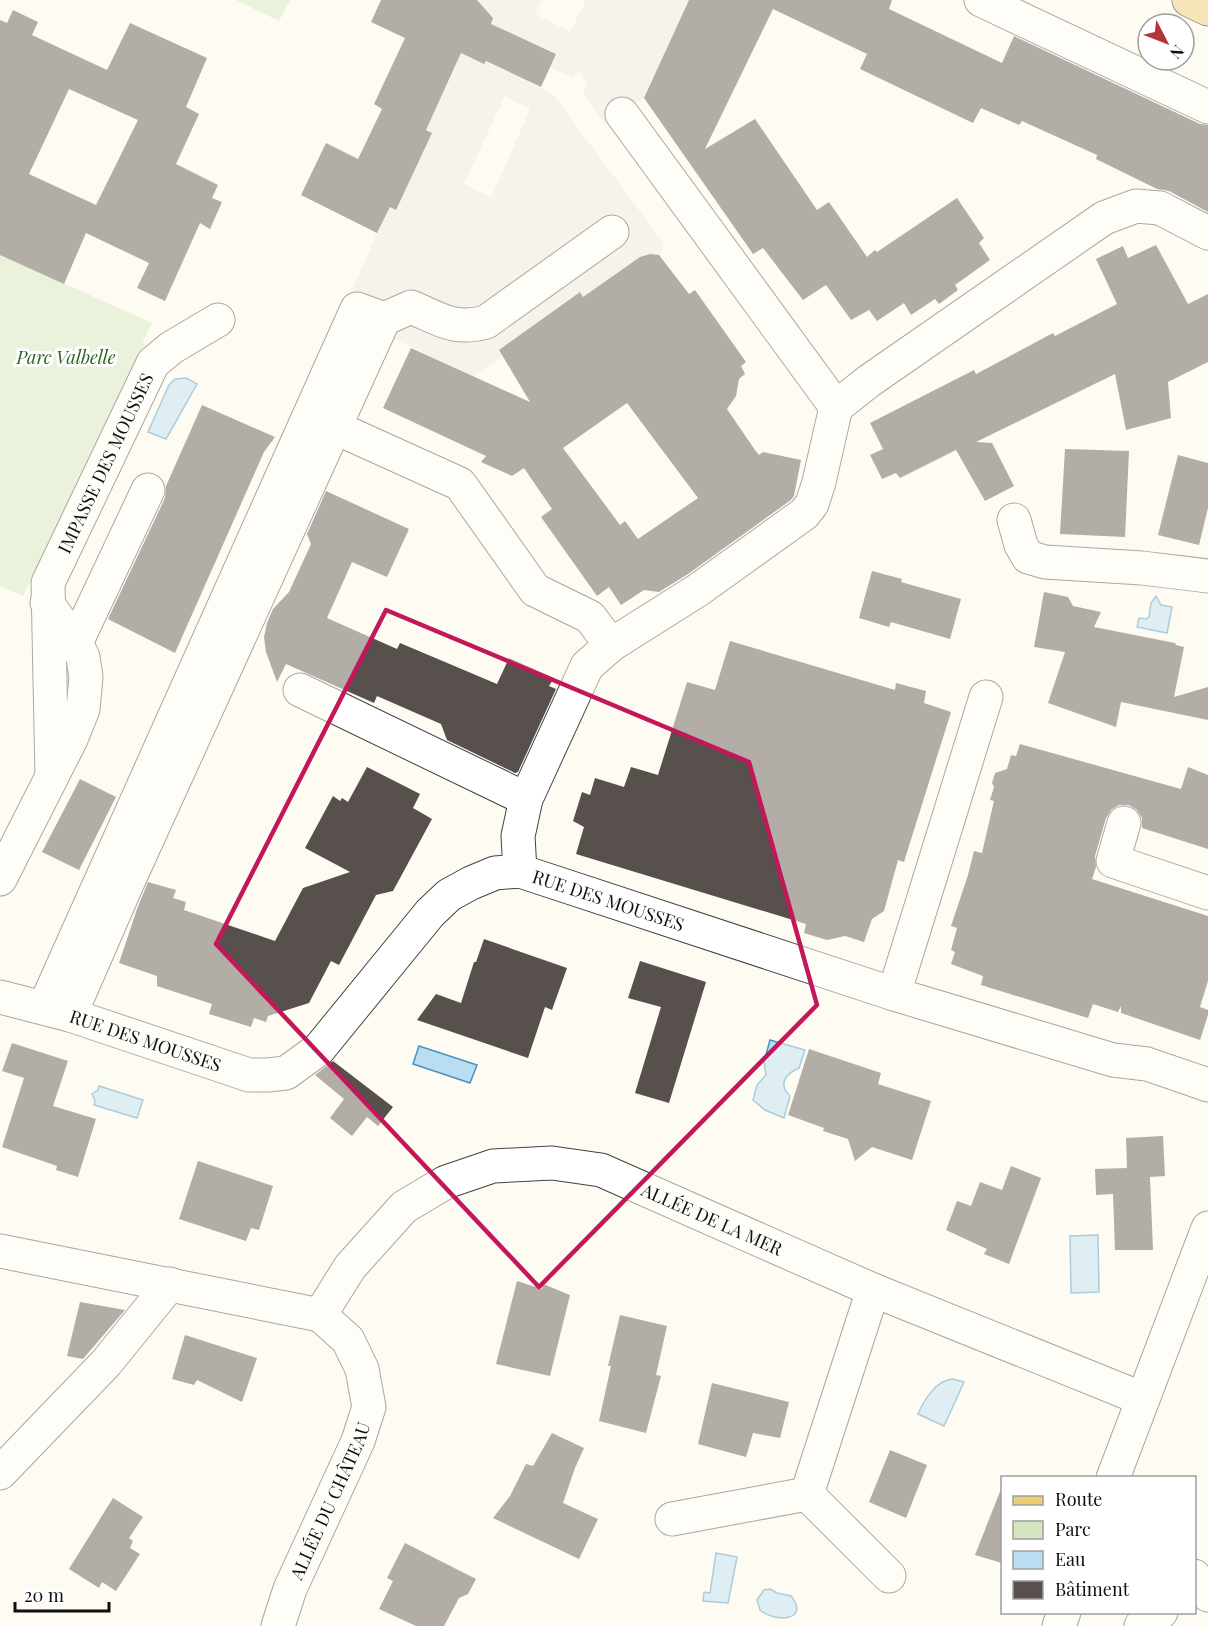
<svg xmlns="http://www.w3.org/2000/svg" width="1208" height="1626" font-family="'Playfair Display',serif">
  <rect width="100%" height="100%" fill="#fefbf2"/>
  <g fill="#d3e6be">
    <path d="M236,0H290L279,21Z"/>
    <path d="M0,255L152,323L142,342L145,344L23,596L0,586Z"/>
  </g>
  <g fill="#eeeae0" fill-rule="evenodd">
    <path d="M478,0H541L535,14L570,32L586,0H689L644,98L606,126L583,92L587,83L580,72L572,78L550,67L556,53L526,40L486,34L494,17L474,8Z"/>
    <path d="M454,50L484,64L486,62L552,93L664,244L660,256L650,254L583,297L579,292L499,350L502,356L473,376L341,314L377,234L390,207L396,209L432,133L426,130L457,63ZM505,96L530,109L491,198L464,184Z"/>
  </g>
  <g fill="#badef1" stroke="#4793c2" stroke-width="1.5">
    <path d="M186,378L197,384L166,439L148,432L169,385L175,379Z"/>
    <path d="M1156,596L1161,605L1172,607L1167,633L1137,627L1139,618L1146,619L1149,617L1151,603Z"/>
    <path d="M770,1040L805,1050L799,1068C787,1073 777,1084 790,1096L784,1118L765,1110L753,1100L757,1085L766,1075L764,1062Z"/>
    <path d="M419,1046L477,1065L470,1083L413,1064Z"/>
    <path d="M99,1086L143,1100L137,1118L94,1105L95,1101L92,1094L98,1090Z"/>
    <path d="M1098,1235L1099,1292L1071,1293L1070,1236Z"/>
    <path d="M953,1379L964,1382L944,1426L918,1414C924,1400 936,1380 953,1379Z"/>
    <path d="M716,1553L737,1557L728,1603L703,1601L704,1592L710,1593Z"/>
    <path d="M770,1589L777,1593L791,1596C811,1621 774,1623 760,1610L757,1600L764,1590Z"/>
  </g>
  <g fill="#57504c" fill-rule="evenodd">
    <path d="M381,0H477L493,18L491,24L556,54L541,87L486,61L484,64L461,53L426,130L432,133L396,210L390,207L377,233L301,195L326,143L358,159L382,109L374,104L405,38L371,22Z"/>
    <path d="M689,0H892L889,9L1002,63L1014,36L1200,124L1208,125V212L1169,191L1157,189L1096,159L1097,155L1022,121L1019,125L981,108L973,123L860,69L867,54L773,9L705,149L755,119L817,210L829,202L867,257L875,250L877,252L957,198L984,238L979,243L990,260L955,285L958,290L939,304L935,299L911,315L904,303L877,321L869,310L851,320L826,285L803,300L763,248L753,254L644,98Z"/>
    <path d="M13,10L38,22L32,35L107,70L130,23L207,58L186,107L199,114L176,164L218,185L212,198L222,202L210,229L200,223L165,301L137,288L149,263L86,233L64,284L0,255V20L7,23ZM69,89L138,120L96,205L29,174Z"/>
    <path d="M1156,245L1188,304L1208,294V362L1168,382L1171,418L1126,430L1115,374L976,442L992,443L1014,486L985,501L956,450L900,478L896,473L882,479L870,455L883,449L870,423L974,370L976,374L1053,333L1055,336L1117,304L1096,259L1123,246L1128,258Z"/>
    <path d="M650,254L659,255L689,294L695,290L746,362L741,366L745,374L739,379L736,396L727,409L755,450L759,455L763,452L801,460L794,496L791,500L688,574L659,592L644,590L621,605L609,587L597,596L541,517L552,509L524,468L512,476L481,462L486,456L383,408L411,348L530,402L499,350L580,292L583,297L640,257ZM627,403L698,498L638,539L625,521L620,525L563,448Z"/>
    <path d="M202,405L275,437L264,452L175,653L108,619L165,498L166,486Z"/>
    <path d="M1065,449L1129,451L1125,537L1060,534Z"/>
    <path d="M1178,455L1208,463V508L1199,545L1158,535Z"/>
    <path d="M326,491L409,529L387,577L352,562L327,618L397,649L400,643L497,684L509,658L554,678L549,686L556,689L518,772L515,773L447,740L441,724L377,696L374,703L286,664L277,682L266,652L264,637L267,623L273,609L289,592L311,544L307,534Z"/>
    <path d="M872,571L902,579L901,582L961,599L950,639L891,622L889,627L859,618Z"/>
    <path d="M1044,592L1068,597L1073,606L1101,612L1094,627L1175,643L1176,645L1184,647L1174,697L1208,687V720L1121,702L1116,727L1048,703L1065,652L1034,647Z"/>
    <path d="M730,641L895,690L896,683L926,691L924,703L951,712L904,862L898,860L884,911L872,919L864,942L845,936L827,940L804,933L806,924L576,854L584,827L573,821L582,792L590,795L595,778L624,787L631,767L658,775L687,682L715,690Z"/>
    <path d="M1020,744L1181,789L1188,767L1208,775V849L1142,828V818L1137,810L1129,805H1119L1111,810L1106,818L1095,856L1096,867L1092,879L1208,916V981L1200,1007L1208,1010V1015L1200,1040L1121,1013V1006L1118,1012L1093,1004L1088,1018L981,985L983,976L951,964L955,952L951,950L957,928L951,926L968,875L974,851L982,853L994,801L990,800L994,787L992,783L995,773L1007,769L1011,755L1016,756Z"/>
    <path d="M367,767L420,794L413,808L432,819L393,891L376,895L339,965L331,961L309,1003L268,1016L266,1022L254,1018L251,1027L209,1014L212,1004L157,986V976L119,963L137,909L148,882L176,890L173,898L186,902L184,910L275,941L303,888L350,872L305,848L333,796L340,801L342,798L348,802Z"/>
    <path d="M80,779L116,797L79,870L42,852Z"/>
    <path d="M484,939L567,968L552,1010L545,1007L528,1058L417,1020L436,994L461,1003L474,962H476Z"/>
    <path d="M640,961L706,982L669,1103L635,1093L661,1007L628,998Z"/>
    <path d="M12,1043L68,1061L53,1106L96,1119L78,1177L56,1170L57,1166L2,1147L24,1078L2,1071Z"/>
    <path d="M809,1049L881,1073L878,1084L931,1101L912,1160L872,1147L855,1161L848,1139L823,1131L824,1128L788,1115Z"/>
    <path d="M333,1061L393,1107L378,1126L367,1117L352,1136L330,1118L344,1099L315,1075Z"/>
    <path d="M1163,1136L1165,1176L1150,1177L1153,1250H1115L1113,1194L1096,1195L1095,1169L1127,1168L1126,1138Z"/>
    <path d="M198,1161L273,1186L259,1230L251,1228L246,1241L179,1219Z"/>
    <path d="M1011,1166L1041,1178L1009,1264L984,1254L987,1249L946,1230L957,1201L971,1206L980,1182L1002,1190Z"/>
    <path d="M517,1281L542,1289L543,1284L570,1295L550,1376L496,1364Z"/>
    <path d="M80,1302L125,1310L83,1359L67,1356Z"/>
    <path d="M620,1315L667,1326L656,1375L661,1376L646,1433L599,1421L611,1366H608Z"/>
    <path d="M185,1335L257,1358L242,1402L197,1380L194,1385L172,1379Z"/>
    <path d="M712,1383L789,1402L780,1438L753,1433L746,1457L698,1444Z"/>
    <path d="M552,1433L584,1448L575,1468L563,1503L598,1519L579,1559L493,1518L510,1496L526,1464L533,1466Z"/>
    <path d="M890,1450L927,1465L906,1518L869,1502Z"/>
    <path d="M1001,1489H1002V1563L975,1555Z"/>
    <path d="M113,1498L143,1517L129,1538L133,1541L130,1548L140,1554L116,1591L102,1582L99,1588L69,1569Z"/>
    <path d="M405,1543L476,1579L468,1594L459,1598L444,1626H416L379,1609L393,1581L387,1578Z"/>
  </g>
  <g fill="none" stroke-linecap="round" stroke-linejoin="round">
    <defs>
      <g id="minor">
        <path d="M981,0L1208,107"/>
        <path d="M622,114L836,407"/>
        <path d="M334,427L460,484L535,590L590,617L611,645"/>
        <path d="M1014,520L1021,545L1028,557L1045,562L1142,568L1208,576"/>
        <path d="M76,643L148,490"/>
        <path d="M300,690L526,799"/>
        <path id="s1" d="M52,776L48,583L153,363L171,348L218,320"/>
        <path d="M1124,823L1113,861L1208,893"/>
        <path d="M520,871L518,836L526,799L587,666L611,645L698,590L804,514L812,504L819,482L836,407L869,381L1104,218L1136,206L1160,208L1208,233"/>
        <path d="M0,879L71,739L83,709L86,677L83,657L76,643L47,603"/>
        <path d="M894,994L986,697"/>
        <path id="s2" d="M0,997L70,1015L249,1075H268L286,1073L319,1049L430,913L449,895L471,883L495,873L520,871L894,994L1113,1060L1147,1064L1208,1085"/>
        <path d="M44,1008L352,320L357,309L384,319"/>
        <path d="M70,1015L127,884L384,319L411,307C440,319 454,331 486,322L612,232"/>
        <path d="M0,1251C107,1273 214,1293 320,1315"/>
        <path id="s3" d="M320,1315L350,1267L404,1207L446,1182L493,1166L552,1163L601,1170L873,1290L1143,1399"/>
        <path d="M0,1473L106,1363L170,1284"/>
        <path d="M1113,1478L1208,1228"/>
        <path d="M807,1494L889,1576"/>
        <path d="M672,1519L807,1494L873,1290"/>
        <path d="M1194,1576L1208,1595"/>
        <path id="s4" d="M278,1626L290,1589L358,1441L369,1407L362,1369L348,1340L320,1315"/>
        <path d="M1059,1626L1064,1612"/>
        <path d="M1141,1626L1148,1619L1161,1612"/>
      </g>
      <path id="major" d="M1189,0L1208,9"/>
    </defs>
    <use href="#minor" stroke="#424242" stroke-width="35"/>
    <use href="#major" stroke="#202020" stroke-width="35"/>
    <use href="#minor" stroke="#fff" stroke-width="33"/>
    <use href="#major" stroke="#edcd73" stroke-width="33"/>
  </g>
  <path d="M0 0H1208V1626H0ZM386,610L749,762L817,1005L539,1287L216,944Z" fill="#fefbf2" fill-opacity=".55" fill-rule="evenodd"/>
  <path fill="none" stroke="#c2185b" stroke-width="4.5" stroke-linejoin="round" d="M386,610L749,762L817,1005L539,1287L216,944Z"/>
  <g text-anchor="middle" dominant-baseline="central" stroke-width="6" stroke-linejoin="round" paint-order="stroke">
    <g font-size="18" font-style="italic" fill="#326224" stroke="#fff">
      <text x="66" y="357">Parc Valbelle</text>
    </g>
    <g font-size="18" fill="#0f0f0f" stroke="#fff">
      <text stroke="none"><textPath href="#s1" startOffset="326">IMPASSE DES MOUSSES</textPath></text>
      <text stroke="none"><textPath href="#s2" startOffset="710">RUE DES MOUSSES</textPath></text>
      <text stroke="none"><textPath href="#s2" startOffset="152">RUE DES MOUSSES</textPath></text>
      <text stroke="none"><textPath href="#s3" startOffset="466">ALLÉE DE LA MER</textPath></text>
      <text stroke="none"><textPath href="#s4" startOffset="136">ALLÉE DU CHÂTEAU</textPath></text>
    </g>
  </g>
  <rect x="1001" y="1476" width="195" height="138" fill="#ffffff" stroke="#9f9f9f" stroke-width="1.5"/>
  <rect x="1013" y="1496" width="30" height="9" fill="#edcd73" stroke="#9f9f9f" stroke-width="1.5"/>
  <text x="1055" y="1506" font-size="18" fill="#0f0f0f">Route</text>
  <rect x="1013" y="1521" width="30" height="18" fill="#d3e6be" stroke="#9f9f9f" stroke-width="1.5"/>
  <text x="1055" y="1536" font-size="18" fill="#0f0f0f">Parc</text>
  <rect x="1013" y="1551" width="30" height="18" fill="#badef1" stroke="#9f9f9f" stroke-width="1.5"/>
  <text x="1055" y="1566" font-size="18" fill="#0f0f0f">Eau</text>
  <rect x="1013" y="1581" width="30" height="18" fill="#57504c" stroke="#9f9f9f" stroke-width="1.5"/>
  <text x="1055" y="1596" font-size="18" fill="#0f0f0f">Bâtiment</text>
  <g transform="translate(1166 42) rotate(132)"><circle r="28" fill="#ffffff" stroke="#9f9f9f" stroke-width="1.5"/>
  <path d="M0-4.5L10 22L0 15L-10 22Z" fill="#b4323a"/>
  <text y="-9" font-size="16" font-weight="bold" text-anchor="middle" fill="#0f0f0f">N</text>
  </g>
  <path d="M15 1602v9h94v-9" fill="none" stroke="#0f0f0f" stroke-width="3"/>
  <text x="24" y="1602" font-size="18" fill="#0f0f0f" stroke="#ffffff" stroke-width="4.5" paint-order="stroke">20 m</text>
</svg>
